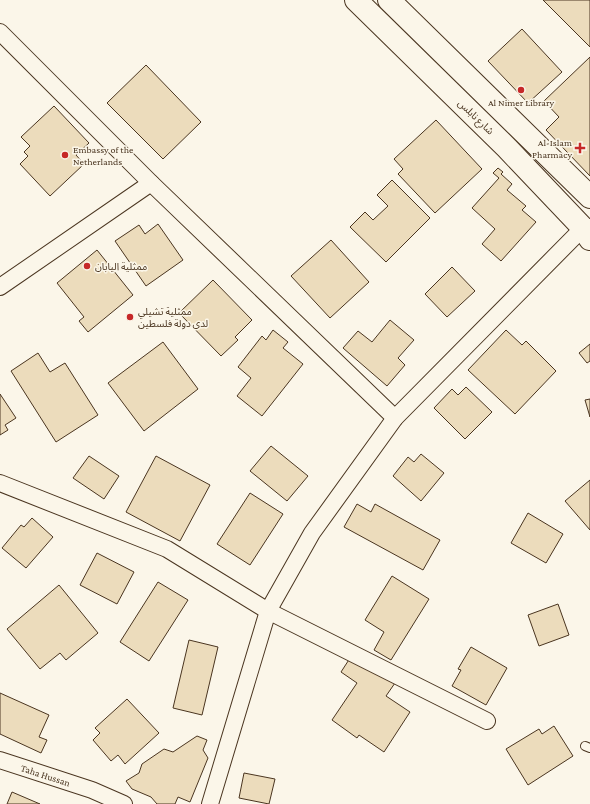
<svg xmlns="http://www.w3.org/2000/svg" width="590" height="804" font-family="'Crimson Pro','Noto Sans Arabic',serif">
  <rect width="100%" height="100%" fill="#fbf6e9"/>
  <g fill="#ecdcbc" stroke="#4a3520">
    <path d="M543,0H590V47Z"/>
    <path d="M522,29L562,72L528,103L488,61Z"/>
    <path d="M590,57V176L546,130L559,117L544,101Z"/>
    <path d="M146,65L201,122L163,159L107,103Z"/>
    <path d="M54,106L89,143L76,155L84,164L50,196L20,164L28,156L24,152L30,146L21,137Z"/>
    <path d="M436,120L482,169L435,213L398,174L403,169L394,159Z"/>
    <path d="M498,168L503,172L501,174L512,184L507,190L526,206L522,210L536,222L501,261L482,244L495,229L472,208L499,178L493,173Z"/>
    <path d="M392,180L430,218L386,262L350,227L365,212L373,220L388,206L377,195Z"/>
    <path d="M158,224L183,260L146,286L115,241L139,225L145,234Z"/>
    <path d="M331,240L369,282L330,318L291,276Z"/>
    <path d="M97,250L133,295L88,332L79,321L84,317L57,283Z"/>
    <path d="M452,267L475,291L447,317L425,294Z"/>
    <path d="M213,280L252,320L235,337L238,340L221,356L179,313Z"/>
    <path d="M390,320L414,340L398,358L405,365L387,386L343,348L358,331L372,342Z"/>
    <path d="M273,330L288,342L283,348L303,364L262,416L237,396L251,378L238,367L262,336L266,340Z"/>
    <path d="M506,330L522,345L526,341L556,371L515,414L468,370Z"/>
    <path d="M163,342L198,389L144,431L108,383Z"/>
    <path d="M590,344V361L587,363L579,353Z"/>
    <path d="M38,353L50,372L65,363L98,415L56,442L11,371Z"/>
    <path d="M466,387L492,412L465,439L434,408L452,389L458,395Z"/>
    <path d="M0,394L16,418L5,425L8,430L0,435Z"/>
    <path d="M590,399V417L585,400Z"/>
    <path d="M271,446L308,476L287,501L250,471Z"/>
    <path d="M421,454L444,473L421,501L393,476L408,457L414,462Z"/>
    <path d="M89,456L119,476L104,499L73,478Z"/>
    <path d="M156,456L210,485L180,541L126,512Z"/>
    <path d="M590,480V530L565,501Z"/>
    <path d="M250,493L283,514L250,565L217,544Z"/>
    <path d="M357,504L371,512L375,504L440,540L423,570L344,527Z"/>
    <path d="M528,513L563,534L546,563L511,543Z"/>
    <path d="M32,518L53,537L26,568L2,548L21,525L24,527Z"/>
    <path d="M97,553L134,572L117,604L80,585Z"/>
    <path d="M392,576L429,599L391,660L374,650L384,632L365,620Z"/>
    <path d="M158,582L188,600L149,661L120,642Z"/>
    <path d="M59,585L98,633L66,660L60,653L40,669L7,629Z"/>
    <path d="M558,604L569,635L539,646L528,615Z"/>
    <path d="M189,640L218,647L202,715L173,708Z"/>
    <path d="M471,647L507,668L486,705L452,686L461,670L458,669Z"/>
    <path d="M352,655L395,683L386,696L410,712L384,752L359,735L357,738L332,720L357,683L341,672Z"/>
    <path d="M0,693L49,715L39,737L47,740L41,753L0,734Z"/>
    <path d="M127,699L159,733L125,764L118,755L111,761L93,740L100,733L95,728Z"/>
    <path d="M554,726L573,756L528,785L506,749L539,729L542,734Z"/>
    <path d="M197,736L207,740L203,750L208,758L190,802L178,797L175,804H157L151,797L132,789L126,781L139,773L142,764L164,749L173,752Z"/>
    <path d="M244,773L275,779L269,804L239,798Z"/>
    <path d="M12,792L40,804H7Z"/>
  </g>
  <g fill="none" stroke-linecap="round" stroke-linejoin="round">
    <defs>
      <path id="lane" d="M585,746L590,748"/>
      <g id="street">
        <path d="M0,32L151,183L395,418"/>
        <path d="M0,287L151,183"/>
        <path d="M0,483L167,549L268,611L487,721"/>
        <path id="s1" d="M0,760L92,790L124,804"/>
        <path d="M210,804L268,611L312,533L395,418L583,228L590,227"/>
      </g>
      <g id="secondary">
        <path d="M356,0L507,148L583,228L590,239"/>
        <path d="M389,0L590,197"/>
      </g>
    </defs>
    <use href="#lane" stroke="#4a3520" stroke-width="10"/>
    <use href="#street" stroke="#4a3520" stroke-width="18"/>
    <use href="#secondary" stroke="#4a3520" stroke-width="24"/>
    <use href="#lane" stroke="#fbf6e9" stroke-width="8"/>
    <use href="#street" stroke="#fbf6e9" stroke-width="16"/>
    <use href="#secondary" stroke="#fbf6e9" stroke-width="22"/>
  </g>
  <g fill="#c62828" stroke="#fbf6e9" stroke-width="1.5">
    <circle cx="521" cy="90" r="4"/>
    <path d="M578 142h4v4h4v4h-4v4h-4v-4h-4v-4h4z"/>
    <circle cx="65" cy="155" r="4"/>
    <circle cx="87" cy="266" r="4"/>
    <circle cx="130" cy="317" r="4"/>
  </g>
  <g text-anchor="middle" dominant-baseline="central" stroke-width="3" stroke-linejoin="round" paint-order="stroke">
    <g font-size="10" fill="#4a3520" stroke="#fbf6e9" text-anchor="start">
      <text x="521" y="102" text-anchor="middle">Al Nimer Library</text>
      <text x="572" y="142" text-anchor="end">Al-Islam<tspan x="572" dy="12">Pharmacy</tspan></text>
      <text x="73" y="149">Embassy of the<tspan x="73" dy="12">Netherlands</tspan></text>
      <text x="95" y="266">ممثلية اليابان</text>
      <text x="138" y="311">ممثلية تشيلي<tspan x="138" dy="12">لدى دولة فلسطين</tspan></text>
    </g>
    <g font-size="10" fill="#4a3520" stroke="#fbf6e9">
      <text transform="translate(476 117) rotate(44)">شارع نابلس</text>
      <text stroke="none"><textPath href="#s1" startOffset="48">Taha Hussan</textPath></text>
    </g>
  </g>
</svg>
